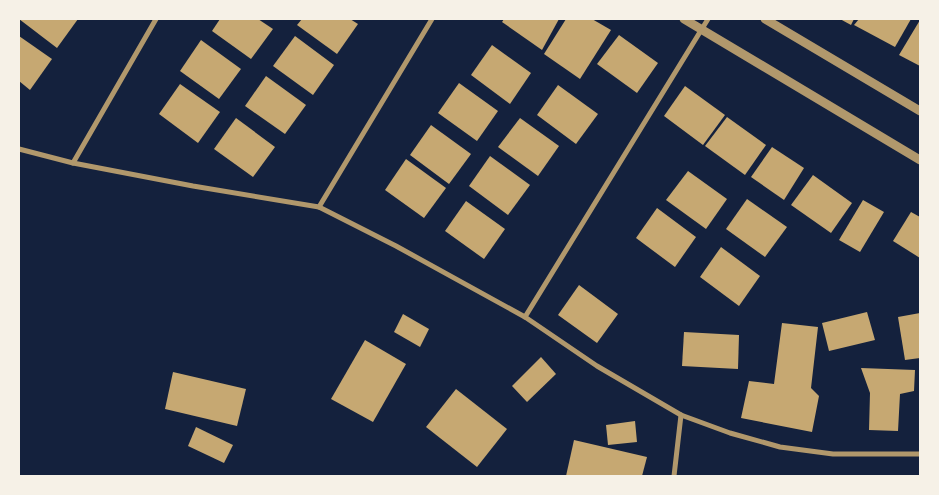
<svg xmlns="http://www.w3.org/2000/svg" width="939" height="495" font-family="Overpass,sans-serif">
  <rect width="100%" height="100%" fill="#14213d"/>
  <g fill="#c6a872">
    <path d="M19,19H78L57,48Z"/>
    <path d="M220,19H258L273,29L251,59L212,31Z"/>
    <path d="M302,19H350L358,24L337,54L297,25Z"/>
    <path d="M504,19H559L542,50L502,22Z"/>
    <path d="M566,19H592L611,30L580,79L544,54Z"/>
    <path d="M840,19H854L851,25Z"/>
    <path d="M859,19H911L895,47L854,25Z"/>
    <path d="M920,20V66L899,55Z"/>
    <path d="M619,35L658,63L637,93L597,64Z"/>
    <path d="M19,36L52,59L30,90L19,81Z"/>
    <path d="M295,36L334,65L313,95L273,66Z"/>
    <path d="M201,40L241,69L219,99L180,71Z"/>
    <path d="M492,45L531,73L510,104L471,75Z"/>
    <path d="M266,76L306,105L285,134L245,106Z"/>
    <path d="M459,83L498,111L477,141L438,113Z"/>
    <path d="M180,84L220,112L198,143L159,114Z"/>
    <path d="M558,85L598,114L576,144L537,115Z"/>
    <path d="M685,86L725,115L703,145L664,116Z"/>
    <path d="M727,117L766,145L745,175L705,146Z"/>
    <path d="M236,118L275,147L253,177L214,149Z"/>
    <path d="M520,118L559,146L538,176L498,147Z"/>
    <path d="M431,125L471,154L449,184L410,155Z"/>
    <path d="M772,147L804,168L784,200L751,177Z"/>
    <path d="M490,156L530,185L508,215L469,186Z"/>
    <path d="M406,159L446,188L424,218L385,190Z"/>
    <path d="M688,171L727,199L706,229L666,200Z"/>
    <path d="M813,175L852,203L831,233L791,205Z"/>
    <path d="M747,199L787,227L765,257L726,229Z"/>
    <path d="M863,200L884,212L860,252L839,240Z"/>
    <path d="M466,201L505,229L484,259L445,231Z"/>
    <path d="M657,208L696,237L675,267L636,238Z"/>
    <path d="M911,212L920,217V258L893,241Z"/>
    <path d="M721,247L760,276L739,306L700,277Z"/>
    <path d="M579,285L618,314L597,343L558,315Z"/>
    <path d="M867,312L875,340L829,351L822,323Z"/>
    <path d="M920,313V358L905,360L898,317Z"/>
    <path d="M403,314L429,329L420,347L394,332Z"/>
    <path d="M782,323L818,327L811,388L819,396L812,432L741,418L749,381L774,384Z"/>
    <path d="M684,332L739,335L738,369L682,366Z"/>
    <path d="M365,340L406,364L373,422L331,399Z"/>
    <path d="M541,357L556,374L527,402L512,386Z"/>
    <path d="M861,368L915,370L914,391L900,394L898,431L869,430L870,393Z"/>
    <path d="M173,372L246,389L237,426L165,409Z"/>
    <path d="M456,389L507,429L477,467L426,427Z"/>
    <path d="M635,421L637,442L608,445L606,425Z"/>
    <path d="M196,427L233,445L224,463L188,446Z"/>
    <path d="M574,440L647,457L642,476H566Z"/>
  </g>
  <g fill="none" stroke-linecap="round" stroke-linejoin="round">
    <g stroke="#b1986c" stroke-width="5">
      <path d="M19,149L73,163L193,186L319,207L396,246L525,317L597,366L681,415L730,433L780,447L833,454H920"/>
      <path d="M73,163L156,19"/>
      <path d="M319,207L432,19"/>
      <path d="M525,317L708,19"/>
      <path d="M674,476L681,415"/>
    </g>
    <g stroke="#b1986c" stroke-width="9">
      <path d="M684,19L920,160"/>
      <path d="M765,19L920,111"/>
    </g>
  </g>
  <rect width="939" height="495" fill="none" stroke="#f6f1e7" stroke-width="40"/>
</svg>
